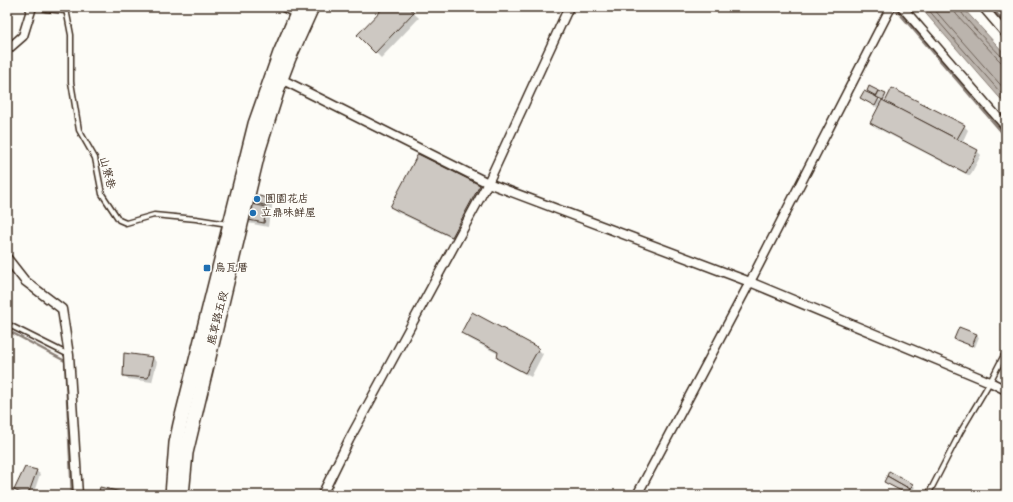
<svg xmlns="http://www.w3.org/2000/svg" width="1013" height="502" font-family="Kalam,'LXGW WenKai TC',sans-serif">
  <rect width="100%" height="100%" fill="#fdfcf7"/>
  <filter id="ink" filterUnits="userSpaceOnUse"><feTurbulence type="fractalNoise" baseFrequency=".025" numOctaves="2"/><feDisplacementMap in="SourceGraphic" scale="8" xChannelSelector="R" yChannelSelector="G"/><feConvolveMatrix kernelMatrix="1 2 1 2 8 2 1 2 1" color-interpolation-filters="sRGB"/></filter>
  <g filter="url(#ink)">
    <path fill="#bbb4ad" stroke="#887d74" d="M920,7H962L1006,55V105Z"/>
    <g fill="#0003">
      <path d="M385,7H407L419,18L381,58L358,35Z"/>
      <path d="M870,88L886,96L883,102L964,126L968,130L962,143L977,151L981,155L970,176L875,127L871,123L878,108L861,98L878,99L882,102L883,100L869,92Z"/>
      <path d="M479,185L484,191L458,241L397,212L391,207Z"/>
      <path d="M246,199L268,200L272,204V209L265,207L270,212L268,227L243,222Z"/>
      <path d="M462,333L538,349L543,354L531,377L504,363L498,357V354L468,338Z"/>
      <path d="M976,335L979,337L975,347L958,341L956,338Z"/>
      <path d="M125,354L153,358L157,362L152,382L128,379L124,375Z"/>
      <path d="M36,471L40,474L33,495H22L19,494L15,490Z"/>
      <path d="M885,481L912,484L915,487L910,495H908Z"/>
    </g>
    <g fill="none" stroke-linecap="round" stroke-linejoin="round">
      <g stroke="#6e6157" stroke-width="1">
        <path d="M926,7L1006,99"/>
        <path d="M932,7L1006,91"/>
        <path d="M954,7L956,14L998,59L1001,62H1006"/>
        <path d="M959,7C960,16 994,48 1001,56L1006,57"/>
      </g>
      <g stroke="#887d74" stroke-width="2.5">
        <path d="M894,7L1006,137"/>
        <path d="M991,7L1006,24"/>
        <path d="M7,330L65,361L72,495"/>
      </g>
    </g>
    <g fill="#cdc8c2" stroke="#3b2a1e">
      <path d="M384,7H408L414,12L375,53L357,35Z"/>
      <path d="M869,86L879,91L876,96L867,91Z"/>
      <path d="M892,88L965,125L957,139L885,102Z"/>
      <path d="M864,91L879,98L875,106L860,98Z"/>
      <path d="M879,91L886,94L883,100L876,97Z"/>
      <path d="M882,100L978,150L966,173L870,123Z"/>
      <path d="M418,154L480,185L452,237L390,207Z"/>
      <path d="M247,192L269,199L268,206L244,200Z"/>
      <path d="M243,202L266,207L264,223L238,218Z"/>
      <path d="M472,312L539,348L525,373L497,358L498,352L461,333Z"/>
      <path d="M959,327L977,334L972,346L954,339Z"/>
      <path d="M124,353L153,357L148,378L123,376Z"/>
      <path d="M25,467L37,470L28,495H25L14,490Z"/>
      <path d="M889,471L913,484L910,489L887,476Z"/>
      <path d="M887,476L910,489L907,494L884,482Z"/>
      <path d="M100,487L121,492L120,495H98Z"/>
    </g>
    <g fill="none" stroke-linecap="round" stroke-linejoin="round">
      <defs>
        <g id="service">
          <path d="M279,7L295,15"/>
          <path d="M66,9L71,35V82L79,130L95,158L102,194L119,220L126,223L154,215L196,219L228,224"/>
          <path d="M7,324L69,355"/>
          <path d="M928,495L961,431L990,382L1006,351"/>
        </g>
        <g id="minor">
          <path d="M46,7L65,9"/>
          <path d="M902,7L1006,127"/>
          <path d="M983,7L1006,34"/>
          <path d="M7,50L23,36L32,7"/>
          <path d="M281,79L488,183L750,282L990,382L1006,390"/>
          <path d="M7,258L25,281L62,309L69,355L78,495"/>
          <path d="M322,495L349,440L488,183L569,7"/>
          <path d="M637,495L750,282L891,7"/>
        </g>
        <g id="primary">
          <path d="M172,495L176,443L180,424L255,124L280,53L300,7"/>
          <path d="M182,495L186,453L259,149L281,79L289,58L312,7"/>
        </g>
      </defs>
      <use href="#service" stroke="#3b2a1e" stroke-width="7"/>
      <use href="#minor" stroke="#3b2a1e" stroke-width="11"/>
      <use href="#primary" stroke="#3b2a1e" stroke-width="16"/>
      <use href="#service" stroke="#fdfcf7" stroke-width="4"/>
      <use href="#minor" stroke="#fdfcf7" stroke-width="8"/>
      <use href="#primary" stroke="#fdfcf7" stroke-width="13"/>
    </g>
  </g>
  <g fill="#1f6fb2" stroke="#fdfcf7" stroke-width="1.5">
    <circle cx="257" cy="199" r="4"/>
    <circle cx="253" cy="213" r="4"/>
    <rect x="203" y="264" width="8" height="8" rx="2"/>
  </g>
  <g text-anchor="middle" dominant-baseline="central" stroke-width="3" stroke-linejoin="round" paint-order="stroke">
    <g font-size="11" fill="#3b2a1e" stroke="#fdfcf7">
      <text transform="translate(107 173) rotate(75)">山寮巷</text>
      <text transform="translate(218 318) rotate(-76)">鹿草路五段</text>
    </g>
    <g font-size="11" fill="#3b2a1e" stroke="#fdfcf7" text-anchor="start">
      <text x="265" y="199">圓園花店</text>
      <text x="261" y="213">立鼎味鮮屋</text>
      <text x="215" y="268">烏瓦厝</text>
    </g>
  </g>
  <rect width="1013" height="502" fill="none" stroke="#fdfcf7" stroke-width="24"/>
  <rect x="12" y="12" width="989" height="478" fill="none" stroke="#3b2a1e" stroke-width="1.5" filter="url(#ink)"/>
</svg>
